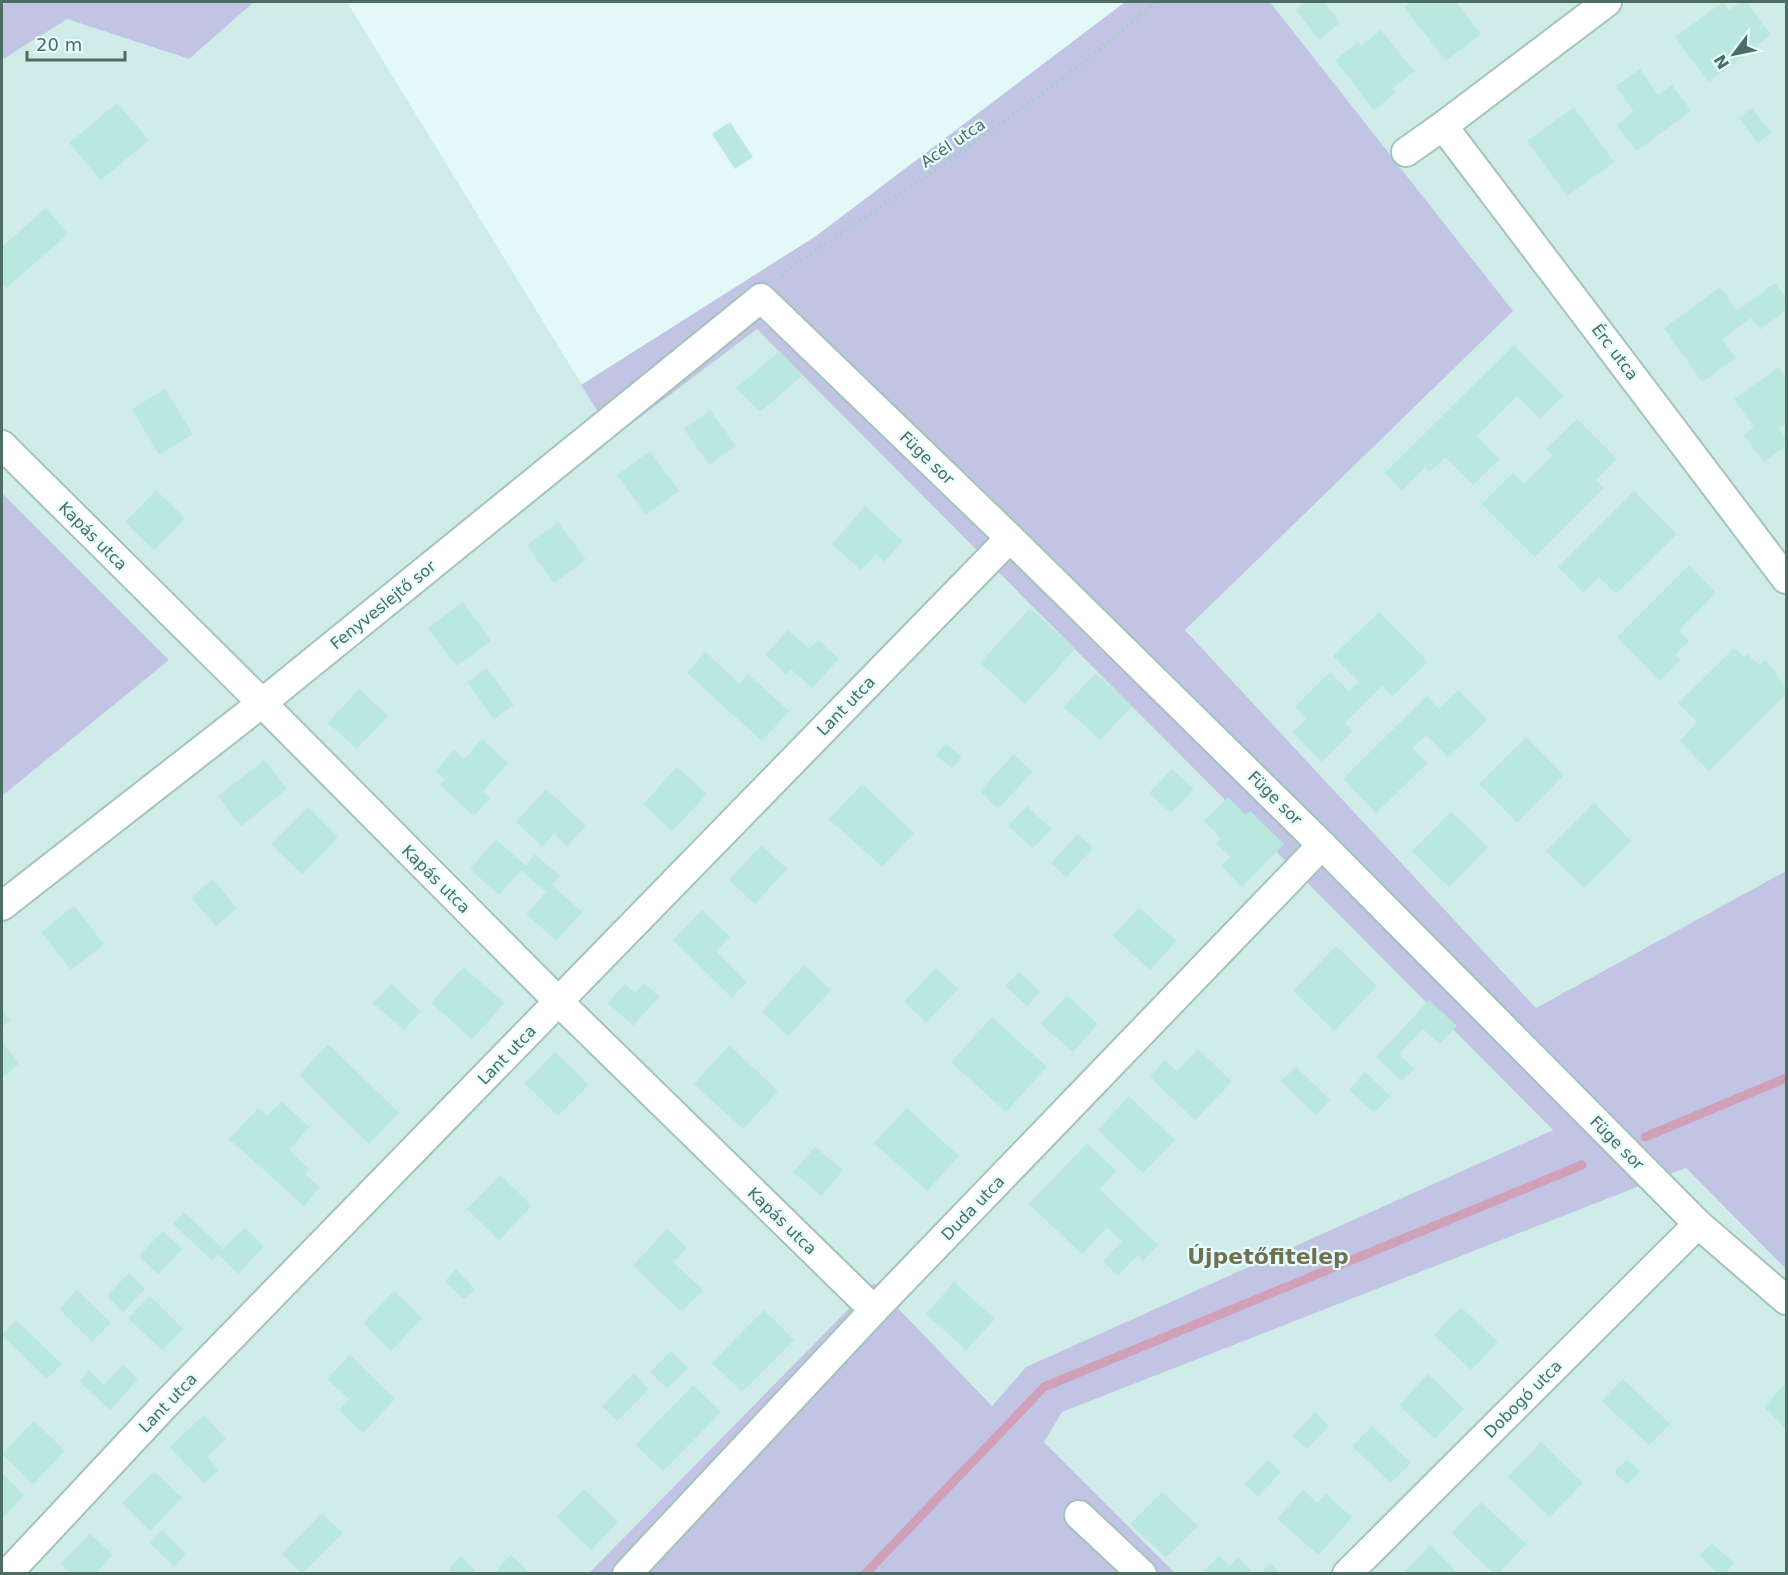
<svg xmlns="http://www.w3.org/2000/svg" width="1788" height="1575" font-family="'DejaVu Sans',sans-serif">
  <rect width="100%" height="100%" fill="#e2f9f8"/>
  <g fill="#cfece9">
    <path d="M254,2H347L614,437L757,328L1553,1130L1026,1367L992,1406L874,1283L589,1573H2V796L169,660L2,493V60L67,19L189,59Z"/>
    <path d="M1270,2H1786V871L1536,1008L1185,630L1512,311Z"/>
    <path d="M1686,1168L1786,1269V1573H1175L1044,1442L1062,1412Z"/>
  </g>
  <g fill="#c2c4e4">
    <path d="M2,2H254L189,59L67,19L2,60Z"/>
    <path d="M1125,2H1270L1513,311L1185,630L1536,1008L1786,871V1269L1686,1168L1062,1412L1044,1442L1175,1573H589L874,1283L992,1406L1026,1367L1553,1130L757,329L614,437L581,385L816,236Z"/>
    <path d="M2,493L169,660L2,796Z"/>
  </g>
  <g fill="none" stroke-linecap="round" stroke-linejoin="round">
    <g stroke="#d0a0b8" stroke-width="9">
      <path d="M1645,1137L1786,1078"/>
      <path d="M865,1574L1044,1387L1582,1165"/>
    </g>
  </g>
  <g fill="#bae8de">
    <path d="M1306,2H1324L1340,23L1319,40L1296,10Z"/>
    <path d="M1411,2H1456L1481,34L1446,61L1404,7Z"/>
    <path d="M1723,2L1729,10L1741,2H1746L1771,35L1709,82L1675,37Z"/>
    <path d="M1381,30L1414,71L1392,89L1395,93L1374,110L1335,60L1358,42L1361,46Z"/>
    <path d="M1640,69L1658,95L1672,85L1691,111L1636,151L1617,125L1634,112L1616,86Z"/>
    <path d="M117,103L149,140L101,180L69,143Z"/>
    <path d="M1574,107L1614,162L1567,196L1527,141Z"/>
    <path d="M1752,108L1771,133L1758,143L1739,118Z"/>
    <path d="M730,122L753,157L735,169L712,134Z"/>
    <path d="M46,208L68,234L6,288L2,283V247Z"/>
    <path d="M1775,283L1786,298V310L1760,330L1751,318L1722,339L1736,358L1702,382L1664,328L1720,287L1737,311Z"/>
    <path d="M1514,345L1563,396L1540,419L1517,396L1477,436L1499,459L1473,485L1445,457L1430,472L1425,467L1402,491L1385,473Z"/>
    <path d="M780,351L803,375L760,412L736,388Z"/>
    <path d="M1779,367L1786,377V423L1779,429L1786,440V445L1764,462L1744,435L1754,427L1734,399Z"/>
    <path d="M165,389L193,434L159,455L132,409Z"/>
    <path d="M710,410L736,446L709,465L684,429Z"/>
    <path d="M1577,419L1617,459L1596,480L1604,488L1535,557L1482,504L1513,473L1524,483L1553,455L1546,449Z"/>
    <path d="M650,451L679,491L646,515L617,475Z"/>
    <path d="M156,490L185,518L154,550L125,522Z"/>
    <path d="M1634,491L1677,534L1616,594L1599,577L1583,593L1558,567Z"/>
    <path d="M865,506L903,541L884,562L876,554L861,570L832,544Z"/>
    <path d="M558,522L586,560L554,583L527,545Z"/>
    <path d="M1689,565L1716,593L1679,630L1689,641L1675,655L1680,660L1660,681L1617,637Z"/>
    <path d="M463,602L491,641L456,666L428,628Z"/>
    <path d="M1030,608L1075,649L1025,704L980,663Z"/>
    <path d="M1379,612L1428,662L1393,696L1382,686L1345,723L1353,731L1322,762L1293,732L1306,719L1295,707L1330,672L1349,691L1359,682L1333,656Z"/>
    <path d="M788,630L809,649L818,640L839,659L812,688L791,669L786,674L765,655Z"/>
    <path d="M1734,648L1744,657L1747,654L1759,665L1765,659L1786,688V694L1709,771L1680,741L1697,722L1678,703Z"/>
    <path d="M705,652L739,683L748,674L789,711L762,741L687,673Z"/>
    <path d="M487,668L514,705L494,719L467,682Z"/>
    <path d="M1096,673L1132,706L1100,740L1064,707Z"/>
    <path d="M359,689L388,716L357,749L328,723Z"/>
    <path d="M1458,690L1487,720L1448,757L1426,735L1413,748L1427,763L1376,813L1343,779L1427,696L1439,709Z"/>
    <path d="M1526,737L1564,775L1517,823L1479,784Z"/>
    <path d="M482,739L508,763L483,792L490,798L474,816L440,785L445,779L436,771L454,750L464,759Z"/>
    <path d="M946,743L962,757L952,769L936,755Z"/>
    <path d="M1014,754L1032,772L998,809L980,791Z"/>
    <path d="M264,760L287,789L241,826L218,796Z"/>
    <path d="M677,767L707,794L672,831L643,804Z"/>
    <path d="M1172,769L1194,789L1171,813L1149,793Z"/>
    <path d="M862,784L914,833L882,867L829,819Z"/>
    <path d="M546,789L586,826L567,846L554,834L542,847L516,822Z"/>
    <path d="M1228,797L1246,815L1250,811L1284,844L1242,887L1221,866L1230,857L1216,843L1221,839L1204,821Z"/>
    <path d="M1594,803L1631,841L1584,888L1546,851Z"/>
    <path d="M1027,806L1051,829L1033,849L1008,826Z"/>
    <path d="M308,807L338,837L302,874L271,844Z"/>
    <path d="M1451,811L1488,847L1449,887L1412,851Z"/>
    <path d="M1078,834L1093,848L1066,877L1051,863Z"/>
    <path d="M496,839L526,866L535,854L560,876L552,885L582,912L556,941L526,914L546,892L521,870L499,895L470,869Z"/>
    <path d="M761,845L787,869L755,904L729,880Z"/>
    <path d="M213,879L237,908L216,926L191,898Z"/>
    <path d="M74,906L104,944L71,970L41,932Z"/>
    <path d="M1139,907L1176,941L1150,970L1113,936Z"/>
    <path d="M702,910L730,937L716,951L747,982L732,998L673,940Z"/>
    <path d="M1336,946L1377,986L1334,1031L1293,991Z"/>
    <path d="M804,965L831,990L788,1036L762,1012Z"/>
    <path d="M463,967L505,1003L472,1039L431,1003Z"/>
    <path d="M936,968L958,989L926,1023L904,1002Z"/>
    <path d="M1019,971L1040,992L1027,1006L1005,986Z"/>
    <path d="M644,983L659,997L633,1026L608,1003L625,984L635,993Z"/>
    <path d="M391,984L421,1011L404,1030L373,1003Z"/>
    <path d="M1067,995L1098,1024L1073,1052L1041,1024Z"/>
    <path d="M1429,1000L1457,1026L1440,1044L1423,1029L1399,1054L1414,1069L1402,1081L1376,1057Z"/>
    <path d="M2,1009L10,1020L2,1027Z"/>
    <path d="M992,1017L1047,1067L1006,1112L951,1062Z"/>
    <path d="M2,1041L19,1064L2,1078Z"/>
    <path d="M328,1044L399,1113L369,1144L299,1075Z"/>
    <path d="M729,1045L778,1091L743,1129L694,1084Z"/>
    <path d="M1198,1049L1232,1082L1195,1120L1150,1077L1165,1060L1177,1071Z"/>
    <path d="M555,1052L589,1085L558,1116L525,1083Z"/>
    <path d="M1296,1067L1330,1100L1316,1115L1281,1081Z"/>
    <path d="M1365,1072L1390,1096L1374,1113L1349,1090Z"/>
    <path d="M1129,1096L1175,1140L1143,1173L1098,1130Z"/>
    <path d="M281,1101L309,1127L289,1150L309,1169L305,1174L320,1187L304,1206L229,1139L258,1108L267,1116Z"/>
    <path d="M907,1108L959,1156L927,1191L874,1143Z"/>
    <path d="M1087,1143L1116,1171L1099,1189L1158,1245L1143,1261L1138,1255L1118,1276L1103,1261L1122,1241L1107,1227L1082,1254L1029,1204Z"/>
    <path d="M815,1147L843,1170L821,1196L793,1172Z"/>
    <path d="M500,1175L532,1206L499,1240L467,1209Z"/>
    <path d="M184,1212L223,1249L245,1227L264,1246L238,1274L218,1254L212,1261L173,1224Z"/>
    <path d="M667,1229L687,1248L673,1262L703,1290L682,1312L633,1266Z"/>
    <path d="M163,1231L182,1249L158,1274L139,1256Z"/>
    <path d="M456,1269L475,1289L464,1300L445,1281Z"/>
    <path d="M129,1273L145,1289L123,1312L107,1296Z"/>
    <path d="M954,1282L995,1319L966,1350L926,1314Z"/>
    <path d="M77,1290L111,1323L92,1342L59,1309Z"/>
    <path d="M394,1291L422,1318L391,1351L363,1323Z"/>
    <path d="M150,1296L183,1329L162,1350L128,1318Z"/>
    <path d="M1461,1307L1498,1342L1471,1370L1434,1335Z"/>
    <path d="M764,1310L794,1340L742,1392L712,1363Z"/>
    <path d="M16,1320L62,1364L47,1379L2,1335Z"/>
    <path d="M671,1351L688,1368L667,1389L650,1372Z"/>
    <path d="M350,1355L395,1399L363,1433L339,1410L349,1399L327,1379Z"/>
    <path d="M123,1365L138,1379L110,1410L79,1381L89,1370L104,1385Z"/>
    <path d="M634,1373L649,1389L617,1421L602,1406Z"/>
    <path d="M1428,1374L1464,1409L1435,1439L1399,1405Z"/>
    <path d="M1623,1379L1670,1424L1649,1445L1602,1401Z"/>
    <path d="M1786,1383V1429L1764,1407Z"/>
    <path d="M693,1385L721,1412L663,1471L635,1445Z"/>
    <path d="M1315,1412L1329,1426L1307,1449L1293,1436Z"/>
    <path d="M204,1415L226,1439L207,1457L219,1470L204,1483L170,1447Z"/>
    <path d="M34,1421L65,1451L33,1484L2,1454Z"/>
    <path d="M1372,1426L1411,1463L1391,1483L1352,1446Z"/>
    <path d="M1541,1442L1583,1483L1550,1517L1508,1477Z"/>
    <path d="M1627,1459L1640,1471L1627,1485L1614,1472Z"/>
    <path d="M1268,1460L1281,1472L1258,1497L1245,1484Z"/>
    <path d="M154,1471L182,1498L150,1531L122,1503Z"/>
    <path d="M2,1473L24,1495L2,1518Z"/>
    <path d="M584,1489L618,1522L591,1550L557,1517Z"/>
    <path d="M1303,1490L1317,1503L1326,1494L1352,1517L1319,1555L1277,1519Z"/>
    <path d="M1162,1492L1198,1526L1166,1558L1130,1524Z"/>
    <path d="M1481,1502L1526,1544L1498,1574H1494L1451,1533Z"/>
    <path d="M322,1513L343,1533L302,1574L282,1554Z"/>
    <path d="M162,1530L186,1554L174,1567L150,1543Z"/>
    <path d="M90,1534L113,1555L95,1574H71L61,1563Z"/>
    <path d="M1712,1543L1734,1563L1725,1574H1718L1699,1555Z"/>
    <path d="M1430,1545L1459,1574H1403Z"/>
    <path d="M511,1555L531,1574H493Z"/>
    <path d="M1219,1555L1230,1566L1238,1557L1254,1574H1201Z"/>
    <path d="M461,1556L478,1574H454L449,1569Z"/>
    <path d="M1270,1563L1281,1574H1260Z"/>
  </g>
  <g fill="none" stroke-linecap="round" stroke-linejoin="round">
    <defs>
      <g id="minor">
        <path d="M1607,2L1443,126L1786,579"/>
        <path d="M1406,152L1443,126"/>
        <path d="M2,445L262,703L559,1002L874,1310"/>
        <path d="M2,906L262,703L761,298L1010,538L1322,845L1698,1224L1786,1300"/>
        <path d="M1079,1515L1142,1574"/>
        <path d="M7,1574L165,1405L1010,538"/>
        <path d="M627,1574L874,1310L1322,845"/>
        <path d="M1347,1574L1698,1224"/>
      </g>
    </defs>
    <use href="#minor" stroke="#a5c3bd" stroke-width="32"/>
    <path stroke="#a0cfc3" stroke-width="4" stroke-dasharray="1.5 4.5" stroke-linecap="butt" d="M782,276L789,268C915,184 1042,102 1155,2"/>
    <use href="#minor" stroke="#fff" stroke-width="28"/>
  </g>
  <g text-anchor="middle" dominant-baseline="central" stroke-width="4.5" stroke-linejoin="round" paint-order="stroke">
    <g font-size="16" fill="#4b6d63" stroke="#e7fcfc">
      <text transform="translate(953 143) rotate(-34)">Acél utca</text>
      <text transform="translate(1615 352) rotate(53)">Érc utca</text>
      <text transform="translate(927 458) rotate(44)">Füge sor</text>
      <text transform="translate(93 536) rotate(45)">Kapás utca</text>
      <text transform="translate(383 605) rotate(-39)">Fenyveslejtő sor</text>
      <text transform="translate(846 706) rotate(-46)">Lant utca</text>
      <text transform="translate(1275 798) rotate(45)">Füge sor</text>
      <text transform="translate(436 879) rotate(45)">Kapás utca</text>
      <text transform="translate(507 1055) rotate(-46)">Lant utca</text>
      <text transform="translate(1617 1143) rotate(45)">Füge sor</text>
      <text transform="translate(973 1208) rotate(-46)">Duda utca</text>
      <text transform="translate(782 1221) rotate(44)">Kapás utca</text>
      <text transform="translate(1523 1399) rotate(-45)">Dobogó utca</text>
      <text transform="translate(168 1403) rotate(-46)">Lant utca</text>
    </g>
    <g font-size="22" font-weight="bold" fill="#707052" stroke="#e7fcfc">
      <text x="1268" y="1256">Újpetőfitelep</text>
    </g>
  </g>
  <rect width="1788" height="1575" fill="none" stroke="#4b6d63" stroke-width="6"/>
  <g transform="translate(1734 54) rotate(238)" stroke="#e7fcfc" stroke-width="4.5" paint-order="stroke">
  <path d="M0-4.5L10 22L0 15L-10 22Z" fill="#4b6d63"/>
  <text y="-9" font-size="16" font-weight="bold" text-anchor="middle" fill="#4b6d63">N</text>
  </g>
  <path d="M27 51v9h98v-9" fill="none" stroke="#4b6d63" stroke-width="3"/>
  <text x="36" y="51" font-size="18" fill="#4b6d63" stroke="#e7fcfc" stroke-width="4.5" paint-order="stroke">20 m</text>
</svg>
